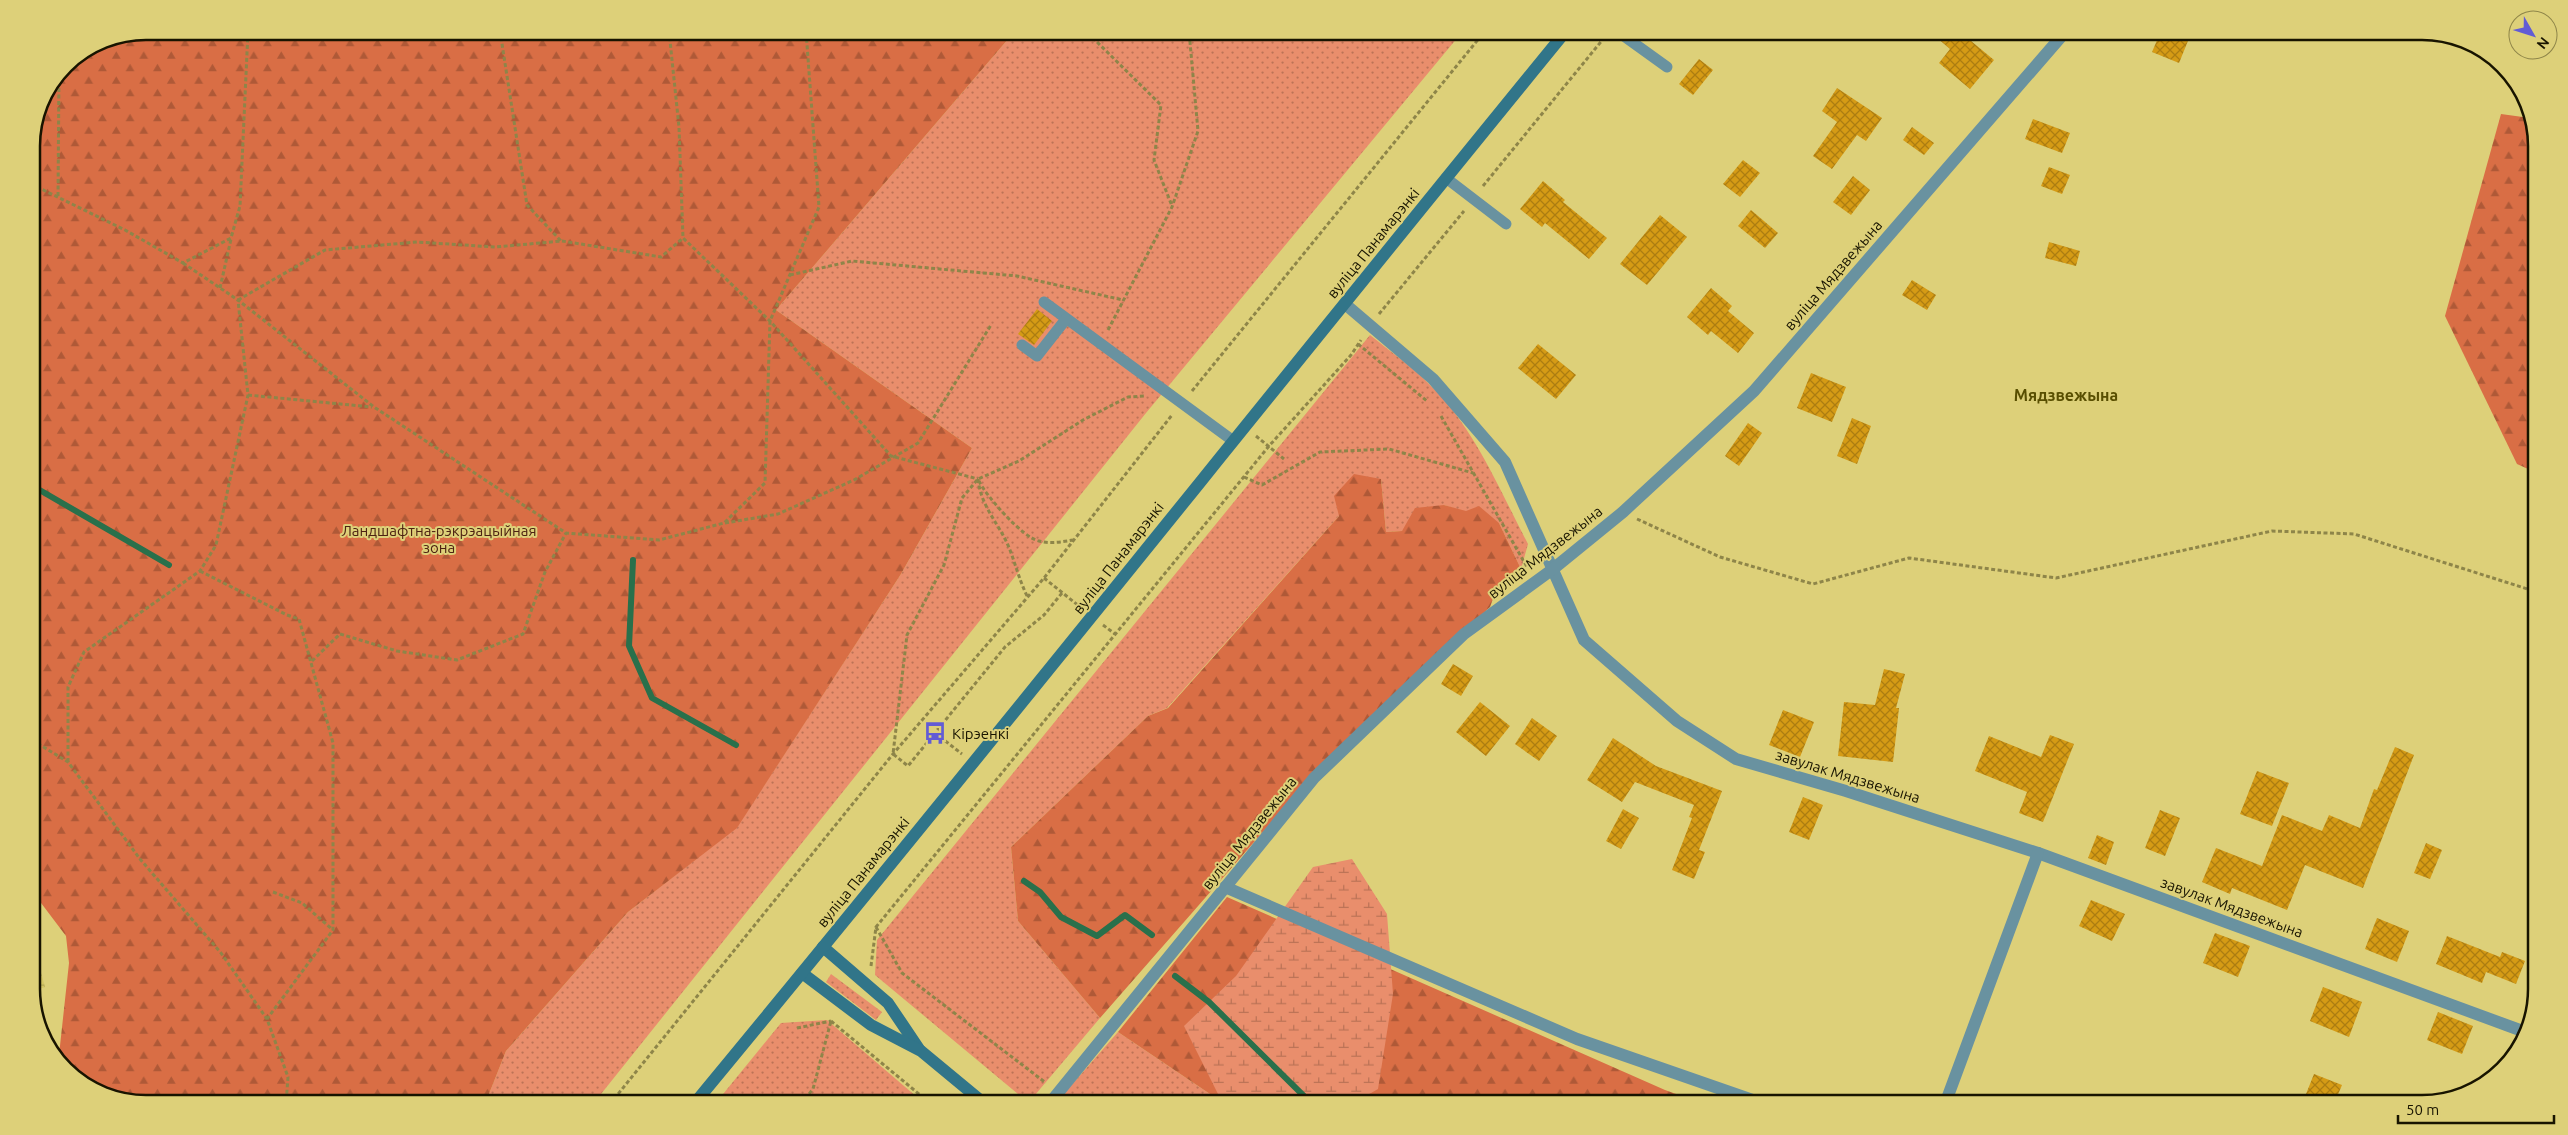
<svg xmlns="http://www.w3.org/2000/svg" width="2568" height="1135" font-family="Ubuntu,sans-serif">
  <defs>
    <pattern id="industrial-grid" width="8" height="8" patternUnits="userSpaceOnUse" patternTransform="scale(1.25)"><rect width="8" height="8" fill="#d4c665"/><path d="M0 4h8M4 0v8" fill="none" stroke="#b5a956"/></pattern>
    <pattern id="grass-dots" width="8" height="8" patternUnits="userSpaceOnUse" patternTransform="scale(1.25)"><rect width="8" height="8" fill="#e98e6c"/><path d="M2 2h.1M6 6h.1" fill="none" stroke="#bc7356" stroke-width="1.8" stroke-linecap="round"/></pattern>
    <pattern id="forest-firs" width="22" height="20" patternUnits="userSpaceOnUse" patternTransform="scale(1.25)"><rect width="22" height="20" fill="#d96e45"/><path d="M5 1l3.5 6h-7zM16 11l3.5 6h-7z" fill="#af5937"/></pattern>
    <pattern id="wetland-marsh" width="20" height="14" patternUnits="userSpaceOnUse" patternTransform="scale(1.25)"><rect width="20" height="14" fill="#e98e6c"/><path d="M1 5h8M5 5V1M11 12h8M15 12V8" fill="none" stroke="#bc7356"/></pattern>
    <pattern id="building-cross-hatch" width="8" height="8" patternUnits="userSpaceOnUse" patternTransform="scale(1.25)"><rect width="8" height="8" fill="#d59b15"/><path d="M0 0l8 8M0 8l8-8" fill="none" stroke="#ac7d11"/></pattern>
  </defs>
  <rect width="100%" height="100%" fill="#ddd079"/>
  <path fill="url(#industrial-grid)" d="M32,939L45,987L32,992Z"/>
  <g fill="url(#grass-dots)">
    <path d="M1015,31H1463L1146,413L593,1104H485L506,1051L628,912L737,827L901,574L972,448L776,310Z"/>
    <path d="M1370,335C1391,352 1414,368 1432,387C1475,429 1500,491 1528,544L1521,569L1499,523L1444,505L1402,531L1386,532L1381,479L1339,516L1167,708L1148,716L1011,847L1018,921L1100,1018L1035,1095L1018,1094L875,975L877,940Z"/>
    <path d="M831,974L882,1012L876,1020L826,982Z"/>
    <path d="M827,1020L925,1104H715L781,1023Z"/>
    <path d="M1118,1032L1210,1094L1212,1104H1055Z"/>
  </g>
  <g fill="url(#forest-firs)">
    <path d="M146,31H1015L776,310L972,448L901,574L737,828L628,912L506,1051L485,1104H146L102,1095L57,1058L59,1055L69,963L66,936L32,891L31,138L40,102L65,65L102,40Z"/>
    <path d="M2501,114L2530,118L2537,138V473L2517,464L2445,316Z"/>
    <path d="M1354,474L1381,479L1386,532L1402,531L1415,508L1444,505L1466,511L1479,506L1499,523L1521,569L1497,588L1490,607L1311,777L1100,1018L1018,921L1011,847L1148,716L1168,708L1339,516L1334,496Z"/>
    <path d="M1227,897L1665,1090L1704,1104H1212L1210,1094L1118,1032Z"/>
  </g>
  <path fill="url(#wetland-marsh)" d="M1352,859L1387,914L1393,994L1378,1089L1352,1104H1223L1184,1026L1236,976L1313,867Z"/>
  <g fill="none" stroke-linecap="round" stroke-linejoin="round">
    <g stroke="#29704b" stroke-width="6">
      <path d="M31,485L169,565"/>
      <path d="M633,560L629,646L652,698L736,745"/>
      <path d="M1024,881L1040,892L1061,917L1097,936L1125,915L1152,935"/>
      <path d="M1175,976L1209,1002L1312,1104"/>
    </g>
  </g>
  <g fill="url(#building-cross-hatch)">
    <path d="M1929,31H1959L1994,60L1970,89L1939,63L1950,49Z"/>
    <path d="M2161,31H2192L2179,63L2152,52Z"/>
    <path d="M1699,59L1713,70L1693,95L1679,84Z"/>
    <path d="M1837,88L1882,118L1866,141L1857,135L1832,169L1813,156L1837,122L1822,111Z"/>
    <path d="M2033,119L2070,133L2062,153L2025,139Z"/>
    <path d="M1912,127L1934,143L1924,155L1903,140Z"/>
    <path d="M1743,160L1760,173L1740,197L1723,184Z"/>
    <path d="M2049,167L2070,175L2062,194L2041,186Z"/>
    <path d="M1853,176L1870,190L1851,215L1833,202Z"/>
    <path d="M1543,181L1565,200L1563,202L1607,238L1589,259L1545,223L1542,227L1520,209Z"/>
    <path d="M1751,210L1778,233L1765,248L1738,226Z"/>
    <path d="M1660,215L1687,237L1647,285L1620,264Z"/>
    <path d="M2049,242L2080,251L2076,266L2045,258Z"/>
    <path d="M1912,280L1936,295L1927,310L1902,295Z"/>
    <path d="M1711,288L1732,306L1728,311L1754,333L1738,353L1711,331L1708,335L1687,317Z"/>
    <path d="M1037,309L1052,321L1034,345L1018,334Z"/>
    <path d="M1538,344L1576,375L1556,399L1518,368Z"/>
    <path d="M1811,373L1846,387L1832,422L1797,408Z"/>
    <path d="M1852,418L1871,426L1857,464L1837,456Z"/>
    <path d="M1748,423L1762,433L1739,466L1725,456Z"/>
    <path d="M1453,664L1473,676L1461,696L1441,684Z"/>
    <path d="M1884,669L1905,674L1896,708H1899L1893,762L1838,756L1844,702L1875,705Z"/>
    <path d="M1480,702L1510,726L1486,756L1456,732Z"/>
    <path d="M1783,710L1814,722L1800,757L1769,745Z"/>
    <path d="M1532,718L1557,736L1539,761L1515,744Z"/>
    <path d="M2050,735L2074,744L2043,822L2019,813L2027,792L1975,771L1989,736L2041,757Z"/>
    <path d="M1613,738L1656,766L1722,791L1699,850L1705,852L1694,879L1672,870L1692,818L1689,817L1694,805L1635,782L1622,802L1587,780Z"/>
    <path d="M2395,747L2414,755L2363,888L2305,865L2287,910L2232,888L2230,894L2202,882L2216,848L2262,866L2282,815L2322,831L2329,815L2360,828L2374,789L2377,790Z"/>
    <path d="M2257,771L2289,783L2272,826L2240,814Z"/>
    <path d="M1803,797L1823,805L1809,840L1789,832Z"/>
    <path d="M1623,809L1639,818L1621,849L1606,841Z"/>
    <path d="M2160,810L2180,818L2165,856L2145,848Z"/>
    <path d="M2097,835L2114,842L2106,865L2088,858Z"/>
    <path d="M2426,843L2442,850L2430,879L2414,873Z"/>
    <path d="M2091,900L2125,914L2112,941L2079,926Z"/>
    <path d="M2377,918L2409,931L2397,962L2365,949Z"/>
    <path d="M2215,933L2250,946L2238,977L2203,963Z"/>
    <path d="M2447,936L2500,957L2502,952L2525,961L2516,984L2486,972L2482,983L2436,964Z"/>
    <path d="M2323,987L2362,1002L2349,1037L2310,1021Z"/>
    <path d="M2438,1012L2473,1026L2462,1054L2427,1040Z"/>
    <path d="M2314,1074L2342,1085L2334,1104H2302Z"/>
  </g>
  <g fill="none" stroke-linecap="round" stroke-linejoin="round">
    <g stroke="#8e8549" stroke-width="3" stroke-dasharray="4 2.5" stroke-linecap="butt">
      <path d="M500,31L527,205L561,241"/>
      <path d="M669,31L679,127L683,238L770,321L891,456L978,479"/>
      <path d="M1081,31L1096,41L1161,105L1154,160L1172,206"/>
      <path d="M31,184L125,230L183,263L231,238L240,206L248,31"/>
      <path d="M1483,186L1604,38"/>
      <path d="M58,196L59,73"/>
      <path d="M183,263L238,300L374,407L566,533L659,540L724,523L765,483L770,321L819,207L806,31"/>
      <path d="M790,275L852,261L1017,276L1123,300"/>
      <path d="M220,288L231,239"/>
      <path d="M238,300L325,250L417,242L495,247L562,241L661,257L683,238"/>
      <path d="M1379,314L1464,211"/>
      <path d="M1108,330L1172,207L1198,131L1189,31"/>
      <path d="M1358,344L1427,401"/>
      <path d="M1192,391L1485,31"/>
      <path d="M248,395L372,407"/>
      <path d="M1441,416L1527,567"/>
      <path d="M1256,436L1284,459"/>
      <path d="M1244,477L1262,485L1320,452L1389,449L1473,473"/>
      <path d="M978,479C981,508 1000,524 1010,550C1016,566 1020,582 1028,598"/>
      <path d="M979,481C986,496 1023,538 1039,541C1050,544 1062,542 1073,540"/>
      <path d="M1637,519L1720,557L1813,584L1909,558L2056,578L2272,531L2354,534L2537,592"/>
      <path d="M725,523L778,514L854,480L918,443L991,325"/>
      <path d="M200,571L287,615L299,619L333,743V930L267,1019"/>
      <path d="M1044,578L1079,606"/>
      <path d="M1062,593L1044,615L1005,647L908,766L893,754L907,635L944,565L962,498L978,479L1019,461L1083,420L1128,397L1146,396"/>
      <path d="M1103,625L1115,634"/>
      <path d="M312,661L340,634L397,651L457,660L523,634L545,572L566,533"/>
      <path d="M935,733L962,754"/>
      <path d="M32,740L68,762L140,859L221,953L267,1019L288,1077L286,1104"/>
      <path d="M68,762V687L84,652L200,571L216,545L248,395L238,300"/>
      <path d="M273,892L302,903L333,930"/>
      <path d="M876,927L902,973L1046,1083"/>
      <path d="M871,966L876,927L1269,446L1351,355L1361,340"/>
      <path d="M831,1021L931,1104"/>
      <path d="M797,1028L831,1021"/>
      <path d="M610,1104L893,754L1044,578L1172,415"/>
      <path d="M801,1104L813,1089L831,1021"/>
    </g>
    <g stroke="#6992a0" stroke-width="11">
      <path d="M1617,31L1667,67"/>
      <path d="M1446,178L1506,224"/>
      <path d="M1044,302L1232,440"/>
      <path d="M1022,345L1037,356L1066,319"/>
    </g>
    <g stroke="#6992a0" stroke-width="12">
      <path d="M1345,304L1433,379L1505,462L1584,640L1677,721L1736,759L1846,791L2038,853L2528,1033"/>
      <path d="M1225,887L1577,1039L1764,1104"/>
      <path d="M1049,1104L1314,778L1464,634L1553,569L1623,512L1754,391L2066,31"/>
      <path d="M1945,1104L2038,853"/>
    </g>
    <g stroke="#317589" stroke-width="12">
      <path d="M823,947L888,1003L919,1049"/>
      <path d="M802,973L871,1025L921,1051L985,1104"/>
      <path d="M694,1104C988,749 1274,388 1566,31"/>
    </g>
  </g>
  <defs>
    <symbol id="bus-bare" viewBox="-9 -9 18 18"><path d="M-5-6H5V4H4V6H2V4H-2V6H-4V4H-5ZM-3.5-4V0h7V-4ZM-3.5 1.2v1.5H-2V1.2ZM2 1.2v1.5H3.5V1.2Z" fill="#625cd5" stroke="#ddd079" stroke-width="2.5" paint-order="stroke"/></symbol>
  </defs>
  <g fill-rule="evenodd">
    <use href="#bus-bare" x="919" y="717" width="32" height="32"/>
  </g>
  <g text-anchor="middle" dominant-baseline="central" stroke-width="4" stroke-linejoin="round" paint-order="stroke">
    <g font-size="15" fill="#181400" stroke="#ddd079">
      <text transform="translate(1373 243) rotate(-51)">вуліца Панамарэнкі</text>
      <text transform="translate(1833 275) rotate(-49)">вуліца Мядзвежына</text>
      <text transform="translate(1545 552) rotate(-38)">вуліца Мядзвежына</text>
      <text transform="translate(1118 558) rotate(-52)">вуліца Панамарэнкі</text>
      <text transform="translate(1848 776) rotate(17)">завулак Мядзвежына</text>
      <text transform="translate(1249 833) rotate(-51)">вуліца Мядзвежына</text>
      <text transform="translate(863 872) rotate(-51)">вуліца Панамарэнкі</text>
      <text transform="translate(2232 907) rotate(20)">завулак Мядзвежына</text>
    </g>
    <g font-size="15" fill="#4d2212" stroke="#ddd079">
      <text x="439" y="530">Ландшафтна-рэкрэацыйная<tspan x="439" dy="17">зона</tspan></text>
    </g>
    <g font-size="15" fill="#181400" stroke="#ddd079" text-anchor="start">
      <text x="952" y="733">Кірэенкі</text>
    </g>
    <g font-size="16" font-weight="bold" fill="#584e01" stroke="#ddd079">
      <text x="2066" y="395">Мядзвежына</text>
    </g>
  </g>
  <path d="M0 0H2568V1135H0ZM146 40H2422A106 106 0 0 1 2528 146V989A106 106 0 0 1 2422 1095H146A106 106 0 0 1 40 989V146A106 106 0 0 1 146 40Z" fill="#ddd079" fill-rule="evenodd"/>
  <path fill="none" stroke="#181400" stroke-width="2.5" d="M146 40H2422A106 106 0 0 1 2528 146V989A106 106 0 0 1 2422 1095H146A106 106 0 0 1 40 989V146A106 106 0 0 1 146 40Z"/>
  <g transform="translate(2533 35) rotate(129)"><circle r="24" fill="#ddd079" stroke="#8e8549"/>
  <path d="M0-4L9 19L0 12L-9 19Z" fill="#625cd5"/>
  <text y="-8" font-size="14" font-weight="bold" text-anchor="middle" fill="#181400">N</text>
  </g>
  <path d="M2398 1115v8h156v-8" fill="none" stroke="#181400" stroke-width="2.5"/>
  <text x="2406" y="1115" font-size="15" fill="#181400" stroke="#ddd079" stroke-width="4" paint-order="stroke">50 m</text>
</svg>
